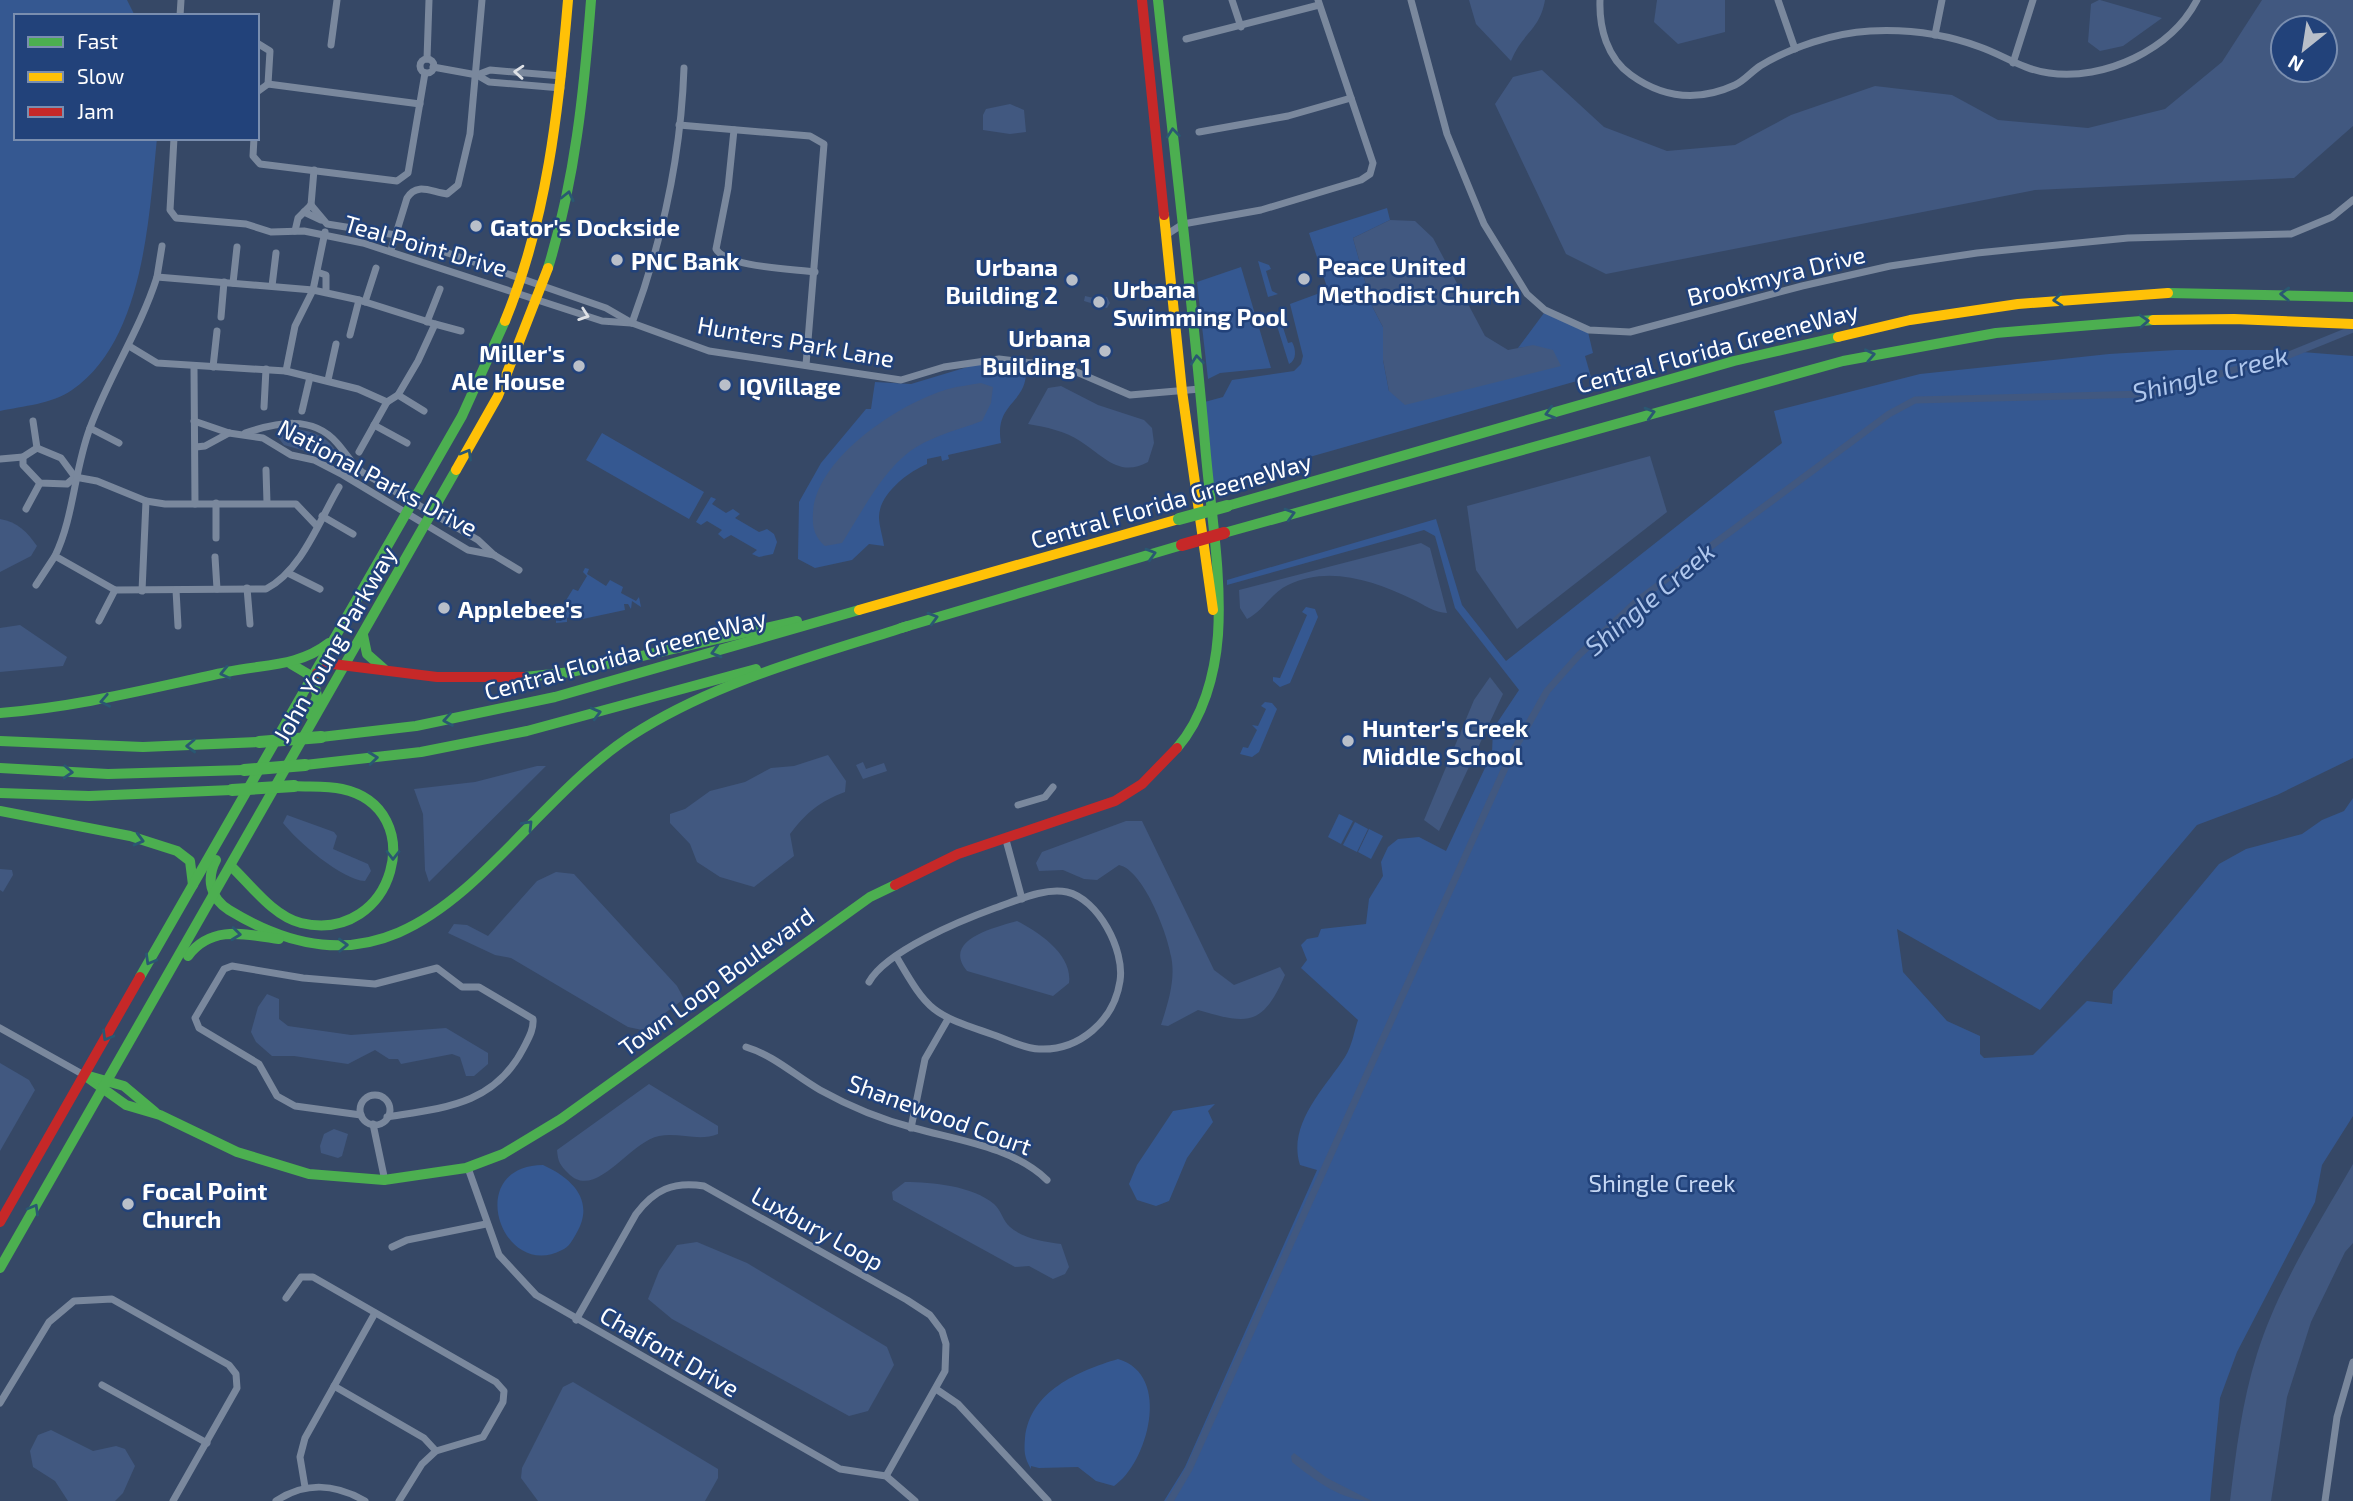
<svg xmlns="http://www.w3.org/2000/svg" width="2353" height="1501" font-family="'Exo 2',sans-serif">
  <rect width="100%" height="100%" fill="#364866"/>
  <g fill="#355891">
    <path d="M0,0H127L135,16H16V138H157C149,217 144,341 72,390C52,404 23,406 0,411Z"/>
    <path d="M1387,208L1390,220L1353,238L1372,306L1383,327V360L1389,391L1533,346L1518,348L1544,313L1588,332L1593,353L1585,356L1591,377L1208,486L1201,403L1223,397L1232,380L1294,371L1301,364L1303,356L1290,304L1328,290L1309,233Z"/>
    <path d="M1258,261L1269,265L1271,269L1266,271L1272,291L1278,294L1268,297Z"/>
    <path d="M1241,267L1271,368L1220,373L1208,379L1197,282Z"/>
    <path d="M1284,310L1280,318L1288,343L1292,342C1296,349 1297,360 1289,364L1273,313Z"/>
    <path d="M2176,350H2276L2353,356V758L2277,795L2197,825L2040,1010L1897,929L1903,972L1947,1021L1980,1036V1054L1984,1058L2033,1055L2087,1001L2112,1004L2113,991L2219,864L2246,849L2302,834L2322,820L2344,811L2353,798V1116L2322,1165L2315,1202L2237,1352L2220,1398L2210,1501H1164L1185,1467L1317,1170L1300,1165C1287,1124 1325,1088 1345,1057C1352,1046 1354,1032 1358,1020L1301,968L1307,960L1301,945L1307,939L1318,937L1321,929L1366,924L1369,899L1383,876L1381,862L1388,847L1398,839L1419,837L1446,851L1492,753L1493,729L1519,690L1455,608L1435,536L1424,530L1227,585V580L1436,519L1462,605L1506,661L1782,443L1774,411L1920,374L2109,354Z"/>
    <path d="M1019,364L1026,372C1026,404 994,403 1001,443L948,455L949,459L942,461L941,456L927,459V464C908,472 879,494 879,517C879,526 883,537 884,546L869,544L852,560L815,568L798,559L799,502L821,463L866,409H871L875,382L911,384L974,365Z"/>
    <path d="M602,433L704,492L689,519L586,460Z"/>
    <path d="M711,497L716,499L712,504L726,513L733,509L740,514L735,518L759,532L767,529L774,534L777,542L773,554L759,557L752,554L757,550L731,535L724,539L718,534L722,530L707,521L701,525L696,522Z"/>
    <path d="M585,568L589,569L587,574L606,586L610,580L623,587L621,593L636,601L639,597L641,607L632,601L631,609L628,604H624L625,610L578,620L576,615L567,618V622L556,623V620L561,621L570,605L565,602L573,589L578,591L587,576L583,572Z"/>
    <path d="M1306,607L1315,609L1318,617L1290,683L1280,687L1273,681V677L1280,678L1307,615L1302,612Z"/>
    <path d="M1265,702L1272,703L1277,709L1259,752L1252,757L1240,754L1243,747L1248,748L1257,730L1252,725L1258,726L1266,709L1261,706Z"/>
    <path d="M1339,814L1353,821L1341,844L1328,837Z"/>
    <path d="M1355,822L1368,829L1357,852L1343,845Z"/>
    <path d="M1369,829L1383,836L1371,859L1358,852Z"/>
    <path d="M1215,1104L1208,1111L1213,1122L1187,1158L1169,1201L1156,1206L1137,1200L1129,1184L1137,1165L1173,1111Z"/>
    <path d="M543,1165C572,1178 596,1201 576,1234C572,1241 569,1247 562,1250C502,1282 462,1166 543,1165Z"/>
    <path d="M1118,1359C1173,1375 1147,1464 1114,1486L1096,1481L1078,1467L1039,1468L1031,1466V1469C1024,1457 1024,1451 1025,1438C1030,1391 1078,1371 1118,1359Z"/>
  </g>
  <g fill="#415880" fill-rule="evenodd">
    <path d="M1469,0H1545C1540,30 1522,33 1511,61L1476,24Z"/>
    <path d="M1657,0H1725V32L1678,44L1654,22Z"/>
    <path d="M2099,0H2100L2162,18L2123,46L2100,51L2088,42L2091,4Z"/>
    <path d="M2262,0H2353V126L2294,178L2035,190L1606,274L1566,254L1495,104L1513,77L1542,70L1604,127L1667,151L1735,145L1791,115L1875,86L1952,95L1998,120L2088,128L2165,109L2222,62ZM2283,28H2325V70H2283Z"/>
    <path d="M1010,104L1024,110L1026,132L1010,134L983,130V115L986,109Z"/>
    <path d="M1390,220L1415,221L1433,238L1485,336L1508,350L1533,345L1553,350L1561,366L1405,405L1389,391L1383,360V327L1372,306L1353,238Z"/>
    <path d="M1085,296L1098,299L1107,297L1110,303L1107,308L1084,301Z"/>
    <path d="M981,383L993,387L991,403L982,421C955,431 923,438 902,458C877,481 860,515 842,543L825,546C814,536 812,527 813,512C817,457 900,403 948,389C959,386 970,385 981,383Z"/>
    <path d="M1061,386L1098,405L1144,420L1152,428L1154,443L1148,462C1119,478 1104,456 1080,441C1065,431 1046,427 1028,424L1048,388Z"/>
    <path d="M282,429C302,427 329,434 337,454L329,458L284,445L277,436Z"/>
    <path d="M1650,456L1667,512L1517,629L1476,570L1467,506Z"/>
    <path d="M0,519C18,522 27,532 37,546L31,556L0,572Z"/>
    <path d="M1421,543L1430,548L1447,613C1435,613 1423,604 1412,599C1374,581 1329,565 1288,585C1271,593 1263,611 1247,619L1240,608L1239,590Z"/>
    <path d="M20,625L67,657L63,666L0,672V628Z"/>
    <path d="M1490,677L1503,694L1439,831L1424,820L1474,700Z"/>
    <path d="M828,755L846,781L845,792C820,801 806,813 790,834L794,856L754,887L720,877L697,862L690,844L670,823V814L685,809L710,791L745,782L771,768L794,766Z"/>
    <path d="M863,762L866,769L884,763L887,771L863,779L856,765Z"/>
    <path d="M537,766H546L429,882L425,870L423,814L414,789L475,782Z"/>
    <path d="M287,815L334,832L337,836L333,849L368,864L371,871L365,881C342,880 297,841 283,823Z"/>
    <path d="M1126,821H1142L1214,970L1234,985L1280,967L1285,975C1262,1028 1247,1024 1198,1010L1168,1026L1161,1025C1168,1003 1176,979 1171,956C1167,932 1143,870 1119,865L1097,880L1084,879L1063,870L1039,871L1036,863L1042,852Z"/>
    <path d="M0,869L12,870L13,875L3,892L0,890Z"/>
    <path d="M556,872L574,874L677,986L684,999L642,1030L628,1027L511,958L495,955L448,933L454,924L467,925L488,936L537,881Z"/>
    <path d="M1017,921C1039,932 1073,955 1069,983L1053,996L967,971C941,940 996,927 1017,921Z"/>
    <path d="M267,994L279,999V1019L288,1026L351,1035L446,1028L488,1053V1064L474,1076H466L460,1057L452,1054L401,1064L398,1059H389L375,1050L348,1064L294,1056H272L256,1042L251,1032L258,1007Z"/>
    <path d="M0,1063L29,1080L35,1090L0,1151Z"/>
    <path d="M649,1084L718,1126V1134C699,1142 679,1132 659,1136C629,1142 595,1202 568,1173C560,1165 558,1162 557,1150Z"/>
    <path d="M334,1129L348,1134L342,1156L338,1158L321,1153L320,1146L324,1134Z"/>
    <path d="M2353,1164V1243L2345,1252L2311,1322L2287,1397L2271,1501H2230C2236,1452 2242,1401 2257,1354C2278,1287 2318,1225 2353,1164Z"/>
    <path d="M905,1182C932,1182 973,1186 994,1204C1001,1210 1003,1221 1010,1227C1024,1239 1043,1241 1061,1244L1069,1267L1065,1274L1053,1279L1029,1266L1015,1267L893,1200L892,1192Z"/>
    <path d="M697,1242L747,1263L887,1347L894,1365L868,1411L849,1416L672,1319L648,1299L659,1271L677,1245Z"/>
    <path d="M573,1382L718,1469V1478L705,1501H538L521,1478L522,1468L563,1387Z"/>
    <path d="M51,1430L93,1451L116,1446L125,1449L135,1466L123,1493L115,1501H68L55,1481L33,1467L30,1451L38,1435Z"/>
    <path d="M1294,1453L1327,1478L1372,1501C1342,1501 1316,1481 1292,1462L1291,1456Z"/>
  </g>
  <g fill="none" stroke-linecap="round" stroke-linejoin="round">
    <path stroke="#415880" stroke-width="7" d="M1170,1501L1189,1469L1510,757L1547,691L1579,655L1637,601L1889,414L1915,400L2146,394L2289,355L2353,329"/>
    <g stroke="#7a889d" stroke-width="7">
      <path d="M1232,0L1241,27"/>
      <path d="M1411,0L1447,134L1484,224L1527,294L1545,310L1589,330L1630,332L1802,286L1890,266L1977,253L2128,238L2291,234L2332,217L2353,200"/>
      <path d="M1600,0C1599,28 1607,58 1631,75C1663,98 1698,102 1735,85C1744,81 1751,72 1760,66C1791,47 1834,33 1870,31C1907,29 1945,34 1980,47C2003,55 2024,70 2049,73C2104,81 2171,50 2197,0"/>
      <path d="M1778,0L1795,49"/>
      <path d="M180,16L181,0"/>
      <path d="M1935,35L1942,0"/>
      <path d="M1186,39L1319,5"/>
      <path d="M257,43L270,51L268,84"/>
      <path d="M331,45L337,0"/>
      <path d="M427,59L429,0"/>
      <circle cx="427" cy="66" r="7"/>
      <path d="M2013,63L2033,0"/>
      <path d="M433,67L477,75L489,82L561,88"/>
      <path d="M477,75L490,70L562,76"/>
      <path d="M257,92L268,84L420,104"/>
      <path d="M679,125L810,136L824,144L806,365"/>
      <path d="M734,130L728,188L716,249C726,267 793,269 815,272"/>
      <path d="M1199,132L1288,116L1351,98"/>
      <path d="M174,138L170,210L176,218L246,224L271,232L304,231L363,243L602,321L631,323"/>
      <path d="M254,138L253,156L260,164L397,181L408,173L425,73"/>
      <path d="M311,205L327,224L396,235L606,308L632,323L709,351L901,380L944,367L999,359L1065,367L1130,395L1200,389"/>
      <path d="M311,205L314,170"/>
      <path d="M304,212L321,220"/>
      <path d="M295,231L298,218L311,205"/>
      <path d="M1166,235L1183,224L1261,210L1361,180L1370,174L1373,163L1318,0"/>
      <path d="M391,250L407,198C417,182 431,192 447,194L458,185L470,134L482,0"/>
      <path d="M317,272L326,275V292"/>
      <path d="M157,277L162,246"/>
      <path d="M233,283L237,247"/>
      <path d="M272,286L276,253"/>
      <path d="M365,302L376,268"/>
      <path d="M221,317L224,282"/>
      <path d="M427,322L440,289"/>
      <path d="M632,323C662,242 681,155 684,68"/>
      <path d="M435,324L461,331"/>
      <path d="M350,335L359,300"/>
      <path d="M129,346L157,363L286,371L358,389L387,402"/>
      <path d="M194,366L195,504"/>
      <path d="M213,367L217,331"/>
      <path d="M286,371L295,326L313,290L325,232"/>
      <path d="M328,380L336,344"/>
      <path d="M398,395L424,411"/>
      <path d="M264,407L266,369"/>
      <path d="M302,411L310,377"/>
      <path d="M33,421L37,448"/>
      <path d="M194,421L229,433L263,438L291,455L314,460L343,475L468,550L494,555"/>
      <path d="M374,425L407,443"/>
      <path d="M90,428L119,443"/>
      <path d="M245,433C276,423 312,414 337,443C346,453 351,463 362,472L478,540L494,555L519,570"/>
      <path d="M196,447L205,446L229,433"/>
      <path d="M0,459L23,457"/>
      <path d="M266,470L267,503"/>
      <path d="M75,477L67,484L40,483L23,465V457L37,448L61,458L75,477L97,481L146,501L165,504H296L316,525"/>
      <path d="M339,487C319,521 302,570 266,589L115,590L55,556C74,517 74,470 90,428C109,376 140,330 157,277L313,290L359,300L435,324L418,361L398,395L387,402L359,452"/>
      <path d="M216,503V538"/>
      <path d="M26,509L40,483"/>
      <path d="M322,516L353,534"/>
      <path d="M215,557L217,589"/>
      <path d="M288,573L320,589"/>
      <path d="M36,585L55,556"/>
      <path d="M247,588L250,624"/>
      <path d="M176,590L178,626"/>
      <path d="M142,591L146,501"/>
      <path d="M99,621L115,590"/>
      <path d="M1018,805L1045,797L1053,787"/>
      <path d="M1006,840L1022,899"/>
      <path d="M869,982C886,951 962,920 995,908C1016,901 1045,887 1067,892C1098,899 1125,950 1120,981C1114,1021 1079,1051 1039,1049C1025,1049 1008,1040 994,1035C932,1014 929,1013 896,956"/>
      <path d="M0,1028L84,1075"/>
      <path d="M746,1047C775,1056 794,1075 820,1090C847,1105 883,1120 914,1128C957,1140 1013,1147 1047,1180"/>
      <circle cx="375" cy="1110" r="15"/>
      <path d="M361,1115L295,1106L277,1096L259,1064L199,1028L195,1018L224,969L232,966L303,978L375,984L437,968L462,987H479L533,1019C534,1030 528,1039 523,1049C494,1105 443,1108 387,1117"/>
      <path d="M373,1124L385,1181"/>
      <path d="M911,1128L925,1059L948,1019"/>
      <path d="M468,1168L499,1255L536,1295L840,1469L886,1476L915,1501"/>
      <path d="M392,1247L407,1240L486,1224"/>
      <path d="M286,1298L301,1277H313L496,1382L504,1391L503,1402L483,1437L436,1451L422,1464L399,1501"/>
      <path d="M576,1320L636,1214C654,1190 673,1181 704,1186L907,1300L930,1315L942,1331L946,1344L945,1371L886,1476"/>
      <path d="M102,1385L207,1443"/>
      <path d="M334,1386L424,1438L436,1451"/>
      <path d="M936,1389L958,1404L1048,1501"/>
      <path d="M0,1403L49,1322L74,1301L112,1299L229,1365L236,1374L237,1388L173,1501"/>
      <path d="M305,1487L300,1457L305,1438L375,1313"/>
      <path d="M276,1501C306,1481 335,1484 365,1501"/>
      <path d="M2325,1501L2337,1417L2353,1362"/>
    </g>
    <g stroke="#4caf50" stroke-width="10">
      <path d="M1158,0C1174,148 1192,296 1205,444C1210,507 1222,572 1218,635C1215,675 1203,718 1177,748"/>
      <path d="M548,268C575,180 584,92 591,0"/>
      <path d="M2168,293L2353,297"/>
      <path d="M1227,506L1734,361L1838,337"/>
      <path d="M1224,533L1843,361L1996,333L2153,320"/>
      <path d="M901,628L1182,545"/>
      <path d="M363,635L367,654L384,669"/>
      <path d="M291,664L313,677L317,696L310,715"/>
      <path d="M525,677L571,672L797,621"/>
      <path d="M0,713C78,707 151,688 227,672C264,664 298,667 329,643"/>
      <path d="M321,737L416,726L555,697L859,610"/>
      <path d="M0,741L143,747L259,742"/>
      <path d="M305,765L421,752L527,731L756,669"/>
      <path d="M0,768L108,774L244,770"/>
      <path d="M0,793L89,796L232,790"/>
      <path d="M0,811L130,836L177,851L190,861L193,885"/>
      <path d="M216,860C206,879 210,898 229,910C426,1030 501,813 642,729C724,679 818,655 908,626"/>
      <path d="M231,866C251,885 273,916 301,923C395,945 431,808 342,789C327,786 310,787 294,786"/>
      <path d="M188,956C211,925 245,934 279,939"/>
      <path d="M140,977L462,416L505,321"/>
      <path d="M84,1075L126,1105L160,1115L237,1152L309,1174L384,1180L466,1168L503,1154L561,1119L870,897L895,885"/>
      <path d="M85,1075L124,1086L155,1112"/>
      <path d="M0,1268L456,470"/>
    </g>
    <g stroke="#ffc107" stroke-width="10">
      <path d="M1164,215L1182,391L1213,610"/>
      <path d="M2153,320L2234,319L2353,324"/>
      <path d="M505,321C547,219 559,108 568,0"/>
      <path d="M1838,337L1910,320L2018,304L2168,293"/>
      <path d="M456,470L498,396L548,268"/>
      <path d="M859,610L1179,519"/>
    </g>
    <g stroke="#c62828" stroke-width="10">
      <path d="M1142,0L1164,215"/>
      <path d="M317,673L333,664L437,677H525"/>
      <path d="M895,885L958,854L1115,801L1142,784L1177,748"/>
      <path d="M0,1222L140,977"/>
    </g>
    <g stroke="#4caf50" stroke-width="12">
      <path d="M1179,519L1227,506"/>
      <path d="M259,742L321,737"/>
      <path d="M244,770L305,765"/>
      <path d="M232,790L294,786"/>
    </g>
    <path stroke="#c62828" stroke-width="12" d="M1182,545L1224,533"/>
  </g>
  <defs><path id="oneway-chevron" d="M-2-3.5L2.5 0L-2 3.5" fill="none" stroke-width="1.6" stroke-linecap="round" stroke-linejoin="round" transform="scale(1.75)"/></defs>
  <g stroke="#dee1e6">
    <use href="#oneway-chevron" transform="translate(519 72) rotate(-176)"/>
    <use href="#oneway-chevron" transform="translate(584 315) rotate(19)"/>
  </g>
  <g stroke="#2a5872">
    <use href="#oneway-chevron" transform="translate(1173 133) rotate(-96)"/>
    <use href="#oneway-chevron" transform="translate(568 196) rotate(-77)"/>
    <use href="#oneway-chevron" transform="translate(2285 294) rotate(-178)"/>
    <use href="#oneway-chevron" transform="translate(2058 300) rotate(175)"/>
    <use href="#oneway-chevron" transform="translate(2144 321) rotate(-3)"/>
    <use href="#oneway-chevron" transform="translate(1870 355) rotate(-12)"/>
    <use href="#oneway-chevron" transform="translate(1197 360) rotate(-96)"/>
    <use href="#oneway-chevron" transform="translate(1550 413) rotate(164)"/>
    <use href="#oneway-chevron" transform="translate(1650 413) rotate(-16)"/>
    <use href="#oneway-chevron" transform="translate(467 454) rotate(-60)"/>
    <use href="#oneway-chevron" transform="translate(1290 514) rotate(-16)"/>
    <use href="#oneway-chevron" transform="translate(1151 554) rotate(-16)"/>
    <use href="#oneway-chevron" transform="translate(933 618) rotate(-16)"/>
    <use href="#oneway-chevron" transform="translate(716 652) rotate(164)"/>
    <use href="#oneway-chevron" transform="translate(225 673) rotate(167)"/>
    <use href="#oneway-chevron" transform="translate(105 701) rotate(169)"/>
    <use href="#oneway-chevron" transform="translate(596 713) rotate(-15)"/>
    <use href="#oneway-chevron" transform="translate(448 720) rotate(170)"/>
    <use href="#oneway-chevron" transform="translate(191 746) rotate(178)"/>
    <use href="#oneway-chevron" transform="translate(373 758) rotate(-6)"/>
    <use href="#oneway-chevron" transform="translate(68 772) rotate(3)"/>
    <use href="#oneway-chevron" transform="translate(528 825) rotate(-46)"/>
    <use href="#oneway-chevron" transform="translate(139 840) rotate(15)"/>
    <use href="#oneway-chevron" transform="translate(393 855) rotate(90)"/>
    <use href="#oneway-chevron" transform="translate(236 934) rotate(6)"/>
    <use href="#oneway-chevron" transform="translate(343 945) rotate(-2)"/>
    <use href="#oneway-chevron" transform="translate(150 960) rotate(120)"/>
    <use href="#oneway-chevron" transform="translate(107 1036) rotate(120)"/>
    <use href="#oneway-chevron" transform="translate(34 1209) rotate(-60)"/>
  </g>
  <g fill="#b9bfc9" stroke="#22427a" stroke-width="2.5">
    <circle cx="476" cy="226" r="7"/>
    <circle cx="617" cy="260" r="7"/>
    <circle cx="1304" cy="279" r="7"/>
    <circle cx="1072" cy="280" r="7"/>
    <circle cx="1099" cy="302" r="7"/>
    <circle cx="1105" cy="351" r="7"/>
    <circle cx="579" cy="366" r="7"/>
    <circle cx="725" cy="385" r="7"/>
    <circle cx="444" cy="608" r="7"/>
    <circle cx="1348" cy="741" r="7"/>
    <circle cx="128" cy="1204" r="7"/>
  </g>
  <g text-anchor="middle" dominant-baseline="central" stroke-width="5" stroke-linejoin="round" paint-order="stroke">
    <g font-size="24" font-weight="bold" fill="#fff" stroke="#22427a" text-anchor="start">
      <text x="490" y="226">Gator's Dockside</text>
      <text x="631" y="260">PNC Bank</text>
      <text x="1318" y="265">Peace United<tspan x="1318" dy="28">Methodist Church</tspan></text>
      <text x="1058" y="266" text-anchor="end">Urbana<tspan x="1058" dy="28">Building 2</tspan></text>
      <text x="1113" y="288">Urbana<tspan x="1113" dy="28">Swimming Pool</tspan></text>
      <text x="1091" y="337" text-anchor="end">Urbana<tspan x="1091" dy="28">Building 1</tspan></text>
      <text x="565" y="352" text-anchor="end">Miller's<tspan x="565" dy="28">Ale House</tspan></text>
      <text x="739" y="385">IQVillage</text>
      <text x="458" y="608">Applebee's</text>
      <text x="1362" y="727">Hunter's Creek<tspan x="1362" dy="28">Middle School</tspan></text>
      <text x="142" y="1190">Focal Point<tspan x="142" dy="28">Church</tspan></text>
    </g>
    <g font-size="24" fill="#fff" stroke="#22427a">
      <text transform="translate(426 245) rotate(16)">Teal Point Drive</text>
      <text transform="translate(1776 275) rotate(-14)">Brookmyra Drive</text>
      <text transform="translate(796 341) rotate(10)">Hunters Park Lane</text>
      <text transform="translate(1717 347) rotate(-15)">Central Florida GreeneWay</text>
      <text transform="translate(378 477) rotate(28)">National Parks Drive</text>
      <text transform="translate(1171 500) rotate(-16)">Central Florida GreeneWay</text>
      <text transform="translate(334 644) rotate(-60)">John Young Parkway</text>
      <text transform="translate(625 654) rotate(-15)">Central Florida GreeneWay</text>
      <text transform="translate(716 981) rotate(-36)">Town Loop Boulevard</text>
      <text transform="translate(940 1114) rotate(20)">Shanewood Court</text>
      <text transform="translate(818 1228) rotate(29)">Luxbury Loop</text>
      <text transform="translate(670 1351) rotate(30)">Chalfont Drive</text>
    </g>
    <g font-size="24" fill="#c7d8f4" stroke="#22427a">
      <text x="1662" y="1182">Shingle Creek</text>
    </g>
    <g font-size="26" font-style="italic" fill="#afc7ed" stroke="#22427a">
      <text transform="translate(2210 373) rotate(-14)">Shingle Creek</text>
      <text transform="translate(1649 598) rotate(-40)">Shingle Creek</text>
    </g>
  </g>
  <rect x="14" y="14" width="245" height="126" fill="#22427a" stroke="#7a8eaf" stroke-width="2"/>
  <rect x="28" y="37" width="35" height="10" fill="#4caf50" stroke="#7a8eaf" stroke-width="2"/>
  <text x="77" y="49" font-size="21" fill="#ffffff">Fast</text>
  <rect x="28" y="72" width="35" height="10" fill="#ffc107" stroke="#7a8eaf" stroke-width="2"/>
  <text x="77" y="84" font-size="21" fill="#ffffff">Slow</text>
  <rect x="28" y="107" width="35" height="10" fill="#c62828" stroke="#7a8eaf" stroke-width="2"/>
  <text x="77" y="119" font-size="21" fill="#ffffff">Jam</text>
  <g transform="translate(2304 49) rotate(210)"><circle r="33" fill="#22427a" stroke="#7a8eaf" stroke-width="2"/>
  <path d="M0-5L12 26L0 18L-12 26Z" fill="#b9bfc9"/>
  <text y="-10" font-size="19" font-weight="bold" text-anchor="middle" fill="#ffffff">N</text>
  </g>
</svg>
